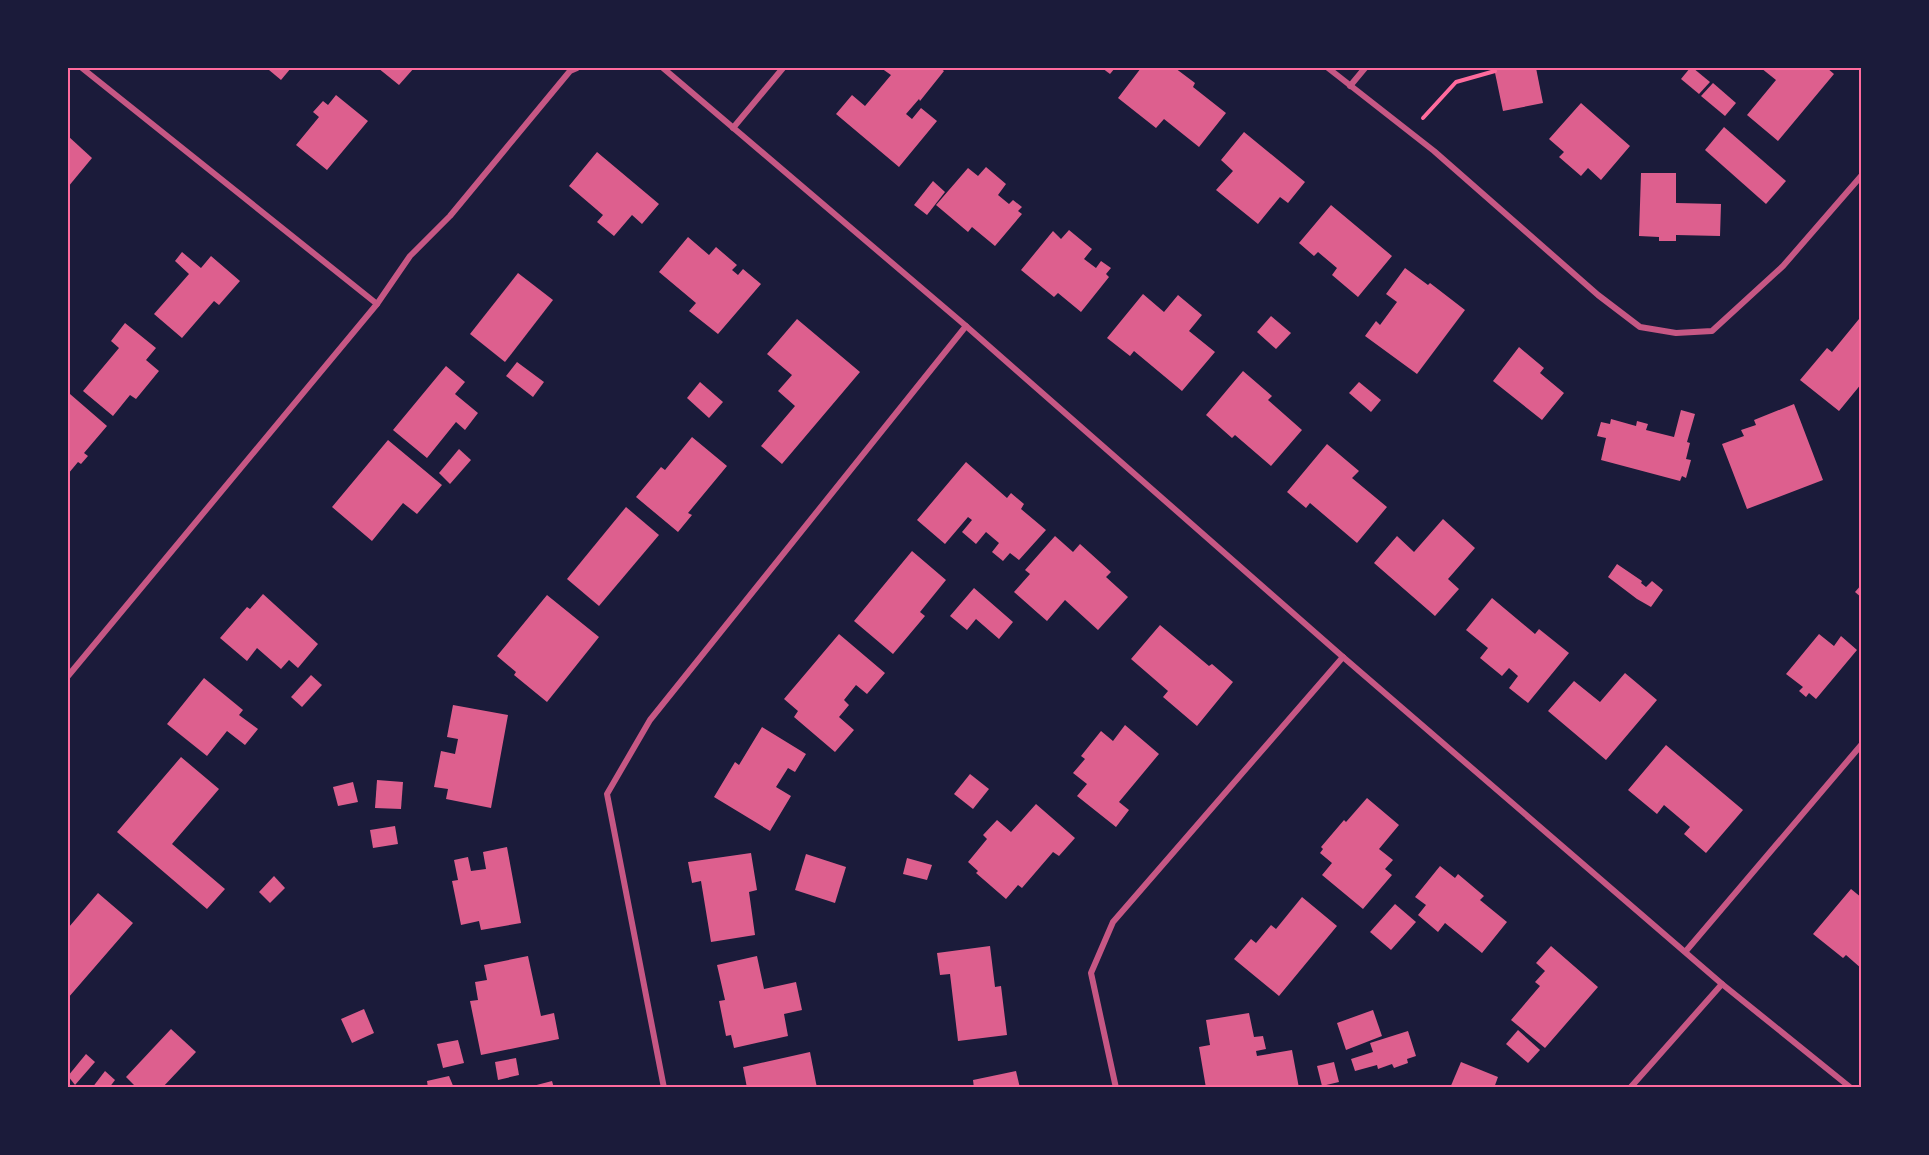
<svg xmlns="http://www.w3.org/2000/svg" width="1929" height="1155" font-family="Signika,sans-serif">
  <rect width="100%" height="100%" fill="#1b1b3a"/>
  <g fill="#dd5f8e">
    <path d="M270,68H291L281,80L269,70Z"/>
    <path d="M378,68H414L399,85Z"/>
    <path d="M881,68H940L944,71L920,101L919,99L906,114L912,119L921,108L937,121L899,167L836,114L852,95L865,106L891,75Z"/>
    <path d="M1102,68H1115L1110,74Z"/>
    <path d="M1141,68H1175L1195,83L1193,87L1226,113L1199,147L1164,119L1156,128L1118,98Z"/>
    <path d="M1494,68H1536L1543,103L1503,111Z"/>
    <path d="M1690,68H1693L1710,82L1699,94L1681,79Z"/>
    <path d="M1761,68H1827L1834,74L1778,141L1747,115L1776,80Z"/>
    <path d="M1713,83L1736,103L1725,116L1701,96Z"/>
    <path d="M336,95L368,121L327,170L296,145L319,117L313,112L323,101L328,105Z"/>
    <path d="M1581,103L1630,146L1601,180L1588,168L1581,176L1559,157L1564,152L1549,139Z"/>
    <path d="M1724,127L1786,181L1766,204L1705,150Z"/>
    <path d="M1244,132L1305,182L1288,203L1280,197L1258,224L1216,190L1233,171L1221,160Z"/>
    <path d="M68,136L92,158L68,187Z"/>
    <path d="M597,152L659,204L642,224L632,215L614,236L597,222L603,215L569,186Z"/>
    <path d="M986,167L1006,184L998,195L1009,204L1013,200L1022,207L1018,211L1022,214L995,246L972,227L968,232L936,205L968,168L978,176Z"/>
    <path d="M1641,173H1676V203L1721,204L1720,236L1676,235V241H1659V237L1639,236Z"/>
    <path d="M933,181L945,192L927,215L914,205Z"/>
    <path d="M1331,205L1392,256L1358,297L1332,275L1337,268L1318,252L1314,256L1299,243Z"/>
    <path d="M1069,230L1092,249L1084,259L1096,268L1101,261L1111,268L1106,274L1109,277L1081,312L1058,293L1054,297L1021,270L1053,231L1061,239Z"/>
    <path d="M688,237L709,255L716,247L737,265L732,270L738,275L743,269L761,284L718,334L689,311L696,303L659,272Z"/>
    <path d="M182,252L201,268L211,256L240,281L219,305L214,301L182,338L154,314L189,274L175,261Z"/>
    <path d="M1405,268L1428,285L1430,283L1465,310L1417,374L1365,336L1376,321L1380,325L1397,302L1386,294Z"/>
    <path d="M518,273L553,300L505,362L470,334Z"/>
    <path d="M1143,294L1164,312L1178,295L1202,315L1189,331L1215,352L1182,391L1134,351L1130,356L1107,338Z"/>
    <path d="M1271,316L1291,333L1276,349L1257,332Z"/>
    <path d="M797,319L860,372L782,464L761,446L795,406L778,391L792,375L767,354Z"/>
    <path d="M1859,319L1862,321V383L1839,411L1800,380L1827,348L1832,352Z"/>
    <path d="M125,323L156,348L146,360L159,371L136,399L130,395L113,416L83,391L119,348L111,341Z"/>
    <path d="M1519,347L1544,368L1540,373L1564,393L1542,420L1493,381Z"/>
    <path d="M517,362L544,382L533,397L506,376Z"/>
    <path d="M446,366L465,382L455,394L478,413L465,430L456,422L427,458L393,430Z"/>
    <path d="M1243,371L1272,396L1268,400L1302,430L1271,466L1235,435L1232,438L1206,415Z"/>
    <path d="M700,382L723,402L709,418L687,398Z"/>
    <path d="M1359,382L1381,400L1371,412L1349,393Z"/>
    <path d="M70,394L107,426L84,453L88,456L81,464L78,462L68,474V397Z"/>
    <path d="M1794,404L1823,480L1747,509L1722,444L1744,436L1741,430L1756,425L1754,420Z"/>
    <path d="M1681,410L1695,414L1687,442L1690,443L1686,459L1691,460L1686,478L1682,476L1680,481L1601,460L1606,438L1597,436L1601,422L1610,424L1611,419L1636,426L1637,421L1648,424L1646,430L1674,437Z"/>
    <path d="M692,437L727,466L688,513L692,515L678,532L636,497L661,467L665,470Z"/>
    <path d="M388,440L442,485L417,514L403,503L372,541L332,507Z"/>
    <path d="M1327,444L1359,471L1352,478L1387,507L1357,543L1310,503L1306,508L1287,492Z"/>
    <path d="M459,449L471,460L450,484L439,473Z"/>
    <path d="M966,462L1007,498L1011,493L1024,504L1021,509L1046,530L1019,560L1010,553L1003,561L992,552L999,543L986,532L976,544L962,532L972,520L968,517L945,544L917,520Z"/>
    <path d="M626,507L659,535L599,606L567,579Z"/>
    <path d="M1443,519L1475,548L1448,579L1459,589L1435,616L1374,563L1397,536L1414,552Z"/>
    <path d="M1055,536L1073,552L1080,544L1111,572L1106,577L1128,597L1098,630L1065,600L1047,621L1014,592L1030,574L1025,570Z"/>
    <path d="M912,551L946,580L920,612L925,616L893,654L854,621Z"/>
    <path d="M1617,564L1642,581L1641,583L1646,587L1652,581L1663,590L1651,607L1637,599L1608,577Z"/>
    <path d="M1862,584V598L1855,592Z"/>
    <path d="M974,588L1013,622L999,639L976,619L967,630L950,616Z"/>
    <path d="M263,594L318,644L298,668L289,660L281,669L257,648L247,661L220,638L247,607L250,609Z"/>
    <path d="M547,595L599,637L547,702L514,675L516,672L497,656Z"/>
    <path d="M1492,598L1535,634L1539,629L1569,653L1528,703L1509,688L1518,676L1509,668L1502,676L1480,658L1488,648L1466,630Z"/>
    <path d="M1160,625L1209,666L1212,664L1233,682L1197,726L1163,697L1168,691L1131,659Z"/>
    <path d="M839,634L885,673L867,694L856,685L844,700L849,705L839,717L854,730L835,752L794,717L798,711L784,699Z"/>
    <path d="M1819,634L1834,646L1841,636L1857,650L1816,699L1809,693L1806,697L1799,691L1803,687L1786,674Z"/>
    <path d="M1625,673L1657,700L1606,760L1548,711L1574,681L1600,702Z"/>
    <path d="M311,675L322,685L302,707L291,697Z"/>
    <path d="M204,678L243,710L239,715L258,729L245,745L227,731L207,756L167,724Z"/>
    <path d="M453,705L508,715L491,808L446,799L448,789L434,787L441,751L455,754L458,739L447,737Z"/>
    <path d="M1125,725L1159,754L1119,802L1129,810L1116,827L1077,796L1087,784L1073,773L1085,759L1081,756L1101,731L1113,741Z"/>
    <path d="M762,727L806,754L795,772L788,768L776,787L791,796L770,831L714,797L735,762L739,765Z"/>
    <path d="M1666,745L1743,810L1706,853L1684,834L1690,827L1664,805L1657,814L1628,790Z"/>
    <path d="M181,757L219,789L172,844L225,889L207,909L117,832Z"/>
    <path d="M970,774L989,789L973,809L954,794Z"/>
    <path d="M377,780L403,782L401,809L375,808Z"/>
    <path d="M353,782L358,802L338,806L333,787Z"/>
    <path d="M1367,798L1399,825L1379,849L1393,860L1385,869L1392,875L1363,909L1322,875L1332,863L1320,853L1323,849L1321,847L1344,820L1346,822Z"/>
    <path d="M1036,804L1075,838L1059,856L1053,852L1022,888L1018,885L1006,899L976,873L978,871L968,862L987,839L983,835L997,820L1011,832Z"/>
    <path d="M395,826L398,844L373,848L370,830Z"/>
    <path d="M507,847L521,923L481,930L479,921L461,925L452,881L458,880L454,860L468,857L471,871L486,869L483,852Z"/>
    <path d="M751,853L757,890L749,892L755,935L711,942L701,881L692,883L688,862Z"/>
    <path d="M806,854L846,867L835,903L795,890Z"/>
    <path d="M907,858L932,865L927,880L903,874Z"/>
    <path d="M1440,866L1455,878L1458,874L1484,896L1480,900L1507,922L1482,953L1445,923L1438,932L1418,915L1426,905L1415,897Z"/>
    <path d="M274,876L285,888L270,903L259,892Z"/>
    <path d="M1851,889L1862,898V969L1846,955L1843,958L1813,934Z"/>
    <path d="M98,893L133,923L68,998V926L69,927Z"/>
    <path d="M1302,897L1337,926L1279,996L1234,959L1251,939L1256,943L1271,925L1276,929Z"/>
    <path d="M1395,904L1416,922L1391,950L1370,932Z"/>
    <path d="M990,946L995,987L1001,986L1007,1035L958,1041L950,974L940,975L937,953Z"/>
    <path d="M1551,946L1598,987L1545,1048L1511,1020L1540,986L1535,982L1545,971L1536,963Z"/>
    <path d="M528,956L541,1016L554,1013L559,1039L481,1055L470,1001L478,1000L475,982L487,980L484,965Z"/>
    <path d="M757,956L764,989L796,982L802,1010L784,1014L788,1036L734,1048L731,1035L726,1036L719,1001L725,1000L717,965Z"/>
    <path d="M364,1009L374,1033L352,1043L341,1019Z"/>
    <path d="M1373,1010L1382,1036L1346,1050L1337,1023Z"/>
    <path d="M1249,1013L1254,1037L1263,1036L1266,1049L1256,1051L1257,1056L1292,1050L1299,1088H1206L1199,1047L1210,1045L1206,1020Z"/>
    <path d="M171,1029L196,1052L162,1088H137L126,1077Z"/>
    <path d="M1518,1030L1540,1050L1528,1063L1506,1044Z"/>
    <path d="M1408,1031L1416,1056L1407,1059L1408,1063L1394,1068L1392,1064L1378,1069L1377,1065L1355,1071L1351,1059L1373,1052L1370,1043Z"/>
    <path d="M458,1040L464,1063L443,1068L437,1044Z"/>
    <path d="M810,1052L817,1088H747L743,1067Z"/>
    <path d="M86,1054L95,1062L75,1085L68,1076Z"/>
    <path d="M516,1058L519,1075L498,1080L495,1062Z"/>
    <path d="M1334,1062L1339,1082L1322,1086L1317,1066Z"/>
    <path d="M1461,1062L1498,1077L1494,1088H1450Z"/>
    <path d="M105,1071L115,1080L109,1088H92Z"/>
    <path d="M1016,1071L1020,1088H974L973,1080Z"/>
    <path d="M449,1076L454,1088H428L427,1081Z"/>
    <path d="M552,1081L554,1088H529V1087Z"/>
  </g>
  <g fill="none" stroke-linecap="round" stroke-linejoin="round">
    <path stroke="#ff6b9d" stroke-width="4" d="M1423,118L1456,82L1495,71"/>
    <g stroke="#c65784" stroke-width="6">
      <path d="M82,68L377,304"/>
      <path d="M663,68L966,326L1343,657L1722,984L1851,1088"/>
      <path d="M1328,68L1434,151L1598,295L1640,327L1676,333L1712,331L1783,266L1862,175"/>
      <path d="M1350,86L1365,68"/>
      <path d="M733,128L783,68"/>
      <path d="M68,676L377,304L410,256L450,216L570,71L577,68"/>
      <path d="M1686,951L1862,744"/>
      <path d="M664,1088L607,794L650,720L966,326"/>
      <path d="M1116,1088L1091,973L1113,922L1343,657"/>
      <path d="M1630,1088L1722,984"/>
    </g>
  </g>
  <rect width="1929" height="1155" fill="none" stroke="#1b1b3a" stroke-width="138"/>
  <rect x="69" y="69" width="1791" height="1017" fill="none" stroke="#ff6b9d" stroke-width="2"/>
</svg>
